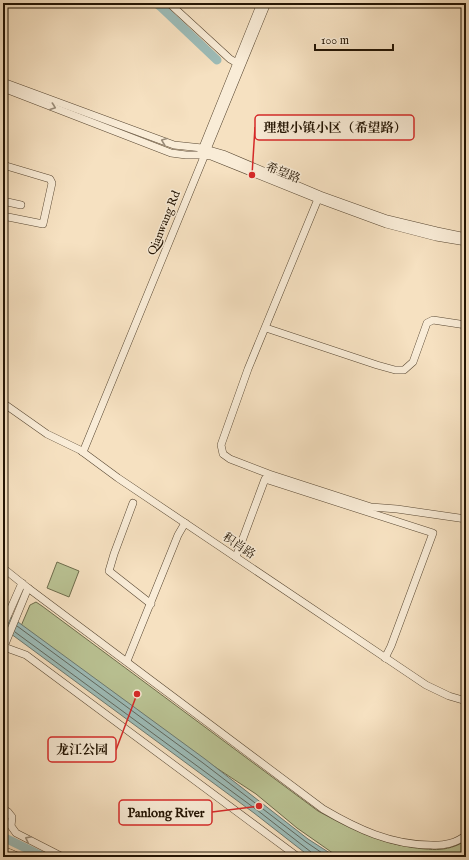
<svg xmlns="http://www.w3.org/2000/svg" width="469" height="860" font-family="'IM FELL English','Noto Serif SC',serif">
  <rect width="100%" height="100%" fill="#f6e1c1"/>
  <filter id="stains"><feTurbulence type="fractalNoise" baseFrequency=".005" numOctaves="4"/><feColorMatrix values="0 0 0 0 .2 0 0 0 0 .09 0 0 0 0 .02 0 0 0 .5 -.17"/></filter>
  <radialGradient id="worn" r=".72"><stop offset=".6" stop-color="#630" stop-opacity="0"/><stop offset="1" stop-color="#630" stop-opacity=".3"/></radialGradient>
  <g fill="#bac394" stroke="#6e6c4c">
    <path d="M57,562L79,571L69,597L47,588Z"/>
    <path d="M36,602L42,606L318,811C351,829 386,846 425,849C435,850 445,850 455,846C459,845 462,842 466,841V857H340L337,856L297,828L256,794L206,761L21,626L30,605Z"/>
  </g>
  <path fill="#9dbcb8" stroke="#6c7970" d="M3,611L205,759L308,839L336,857H311L309,856L254,813L3,628Z"/>
  <g fill="none" stroke-linecap="round" stroke-linejoin="round">
    <g stroke="#60685e" stroke-width="1">
      <path d="M17,626L203,763L306,842L328,857"/>
      <path d="M15,632L257,810L311,852L312,857"/>
    </g>
    <g stroke="#9dbcb8" stroke-width="9">
      <path d="M156,3L161,7L217,60"/>
      <path d="M3,837L44,857"/>
    </g>
    <defs>
      <g id="minor">
        <path d="M169,3L230,59L237,63"/>
        <path d="M3,82L174,145L202,148L223,154L320,195L387,219L437,231L466,237"/>
        <path d="M3,88L171,153L186,155H200L211,156L318,199L386,224L436,237L466,242"/>
        <path d="M201,152L261,3"/>
        <path d="M3,165L50,179L52,183L43,224L3,216"/>
        <path d="M318,199L248,369L221,445L223,454L230,459L269,474L371,507L397,509L466,519"/>
        <path d="M3,201L21,205"/>
        <path d="M266,328L377,365L395,370H404L413,362L427,323L433,320L466,325"/>
        <path d="M3,403L47,434L80,450L118,478L426,685L449,696L466,701"/>
        <path d="M83,452L267,3"/>
        <path d="M133,503L114,554L109,571L151,604"/>
        <path d="M236,557L265,479L433,533L391,646L385,658"/>
        <path d="M3,568L28,588L323,809C357,829 391,845 431,845C443,846 457,843 466,835"/>
        <path d="M3,626L22,583"/>
        <path d="M4,647L26,655L298,857"/>
        <path d="M3,649L28,588"/>
        <path d="M127,661L178,535L185,523"/>
        <path d="M3,809L8,812L12,817L11,826L16,833L63,857"/>
      </g>
      <path id="major" d="M3,851L17,857"/>
    </defs>
    <use href="#minor" stroke="#584732" stroke-width="8"/>
    <use href="#major" stroke="#231403" stroke-width="10"/>
    <use href="#minor" stroke="#f9ecd7" stroke-width="7"/>
    <use href="#major" stroke="#f6e1c1" stroke-width="9"/>
  </g>
  <defs><path id="oneway-chevron" d="M-2-3.5L2.5 0L-2 3.5" fill="none" stroke-width="1.6" stroke-linecap="round" stroke-linejoin="round"/></defs>
  <g stroke="#998b78">
    <use href="#oneway-chevron" transform="translate(53 107) rotate(20)"/>
    <use href="#oneway-chevron" transform="translate(164 141) rotate(-159)"/>
    <use href="#oneway-chevron" transform="translate(28 839) rotate(-153)"/>
  </g>
  <g text-anchor="middle" dominant-baseline="central" stroke-width="3" stroke-linejoin="round" paint-order="stroke">
    <g font-size="12" fill="#231403" stroke="#f9ecd7">
      <text transform="translate(283 173) rotate(22)">希望路</text>
      <text transform="translate(164 223) rotate(-68)">Qianwang Rd</text>
      <text transform="translate(239 546) rotate(34)">积肖路</text>
    </g>
  </g>
  <path fill="none" stroke="#d62828" stroke-width="1.5" d="M252 175L255 127M137 694L116 750M259 806L212 812"/>
  <g fill="#d62828" stroke="#f9ecd7" stroke-width="1.5">
    <circle cx="252" cy="175" r="4"/>
    <circle cx="137" cy="694" r="4"/>
    <circle cx="259" cy="806" r="4"/>
  </g>
  <g fill="#f9ecd7" stroke="#d62828" stroke-width="1.5">
    <rect x="255" y="115" width="159" height="25" rx="4"/>
    <rect x="48" y="737" width="68" height="25" rx="4"/>
    <rect x="119" y="800" width="93" height="25" rx="4"/>
  </g>
  <g font-size="13" text-anchor="middle" font-weight="bold" fill="#231403">
    <text x="335" y="132">理想小镇小区（希望路）</text>
    <text x="82" y="754">龙江公园</text>
    <text x="166" y="817">Panlong River</text>
  </g>
  <rect width="469" height="860" fill="none" stroke="#f6e1c1" stroke-width="16"/>
  <rect x="4" y="4" width="461" height="852" fill="none" stroke="#231403" stroke-width="2"/>
  <rect x="8" y="8" width="453" height="844" fill="none" stroke="#231403"/>
  <path d="M315 44v6h78v-6" fill="none" stroke="#231403" stroke-width="2"/>
  <text x="321" y="44" font-size="12" fill="#231403" stroke="#f9ecd7" stroke-width="3" paint-order="stroke">100 m</text>
  <rect width="100%" height="100%" filter="url(#stains)"/>
  <rect width="100%" height="100%" fill="url(#worn)"/>
</svg>
